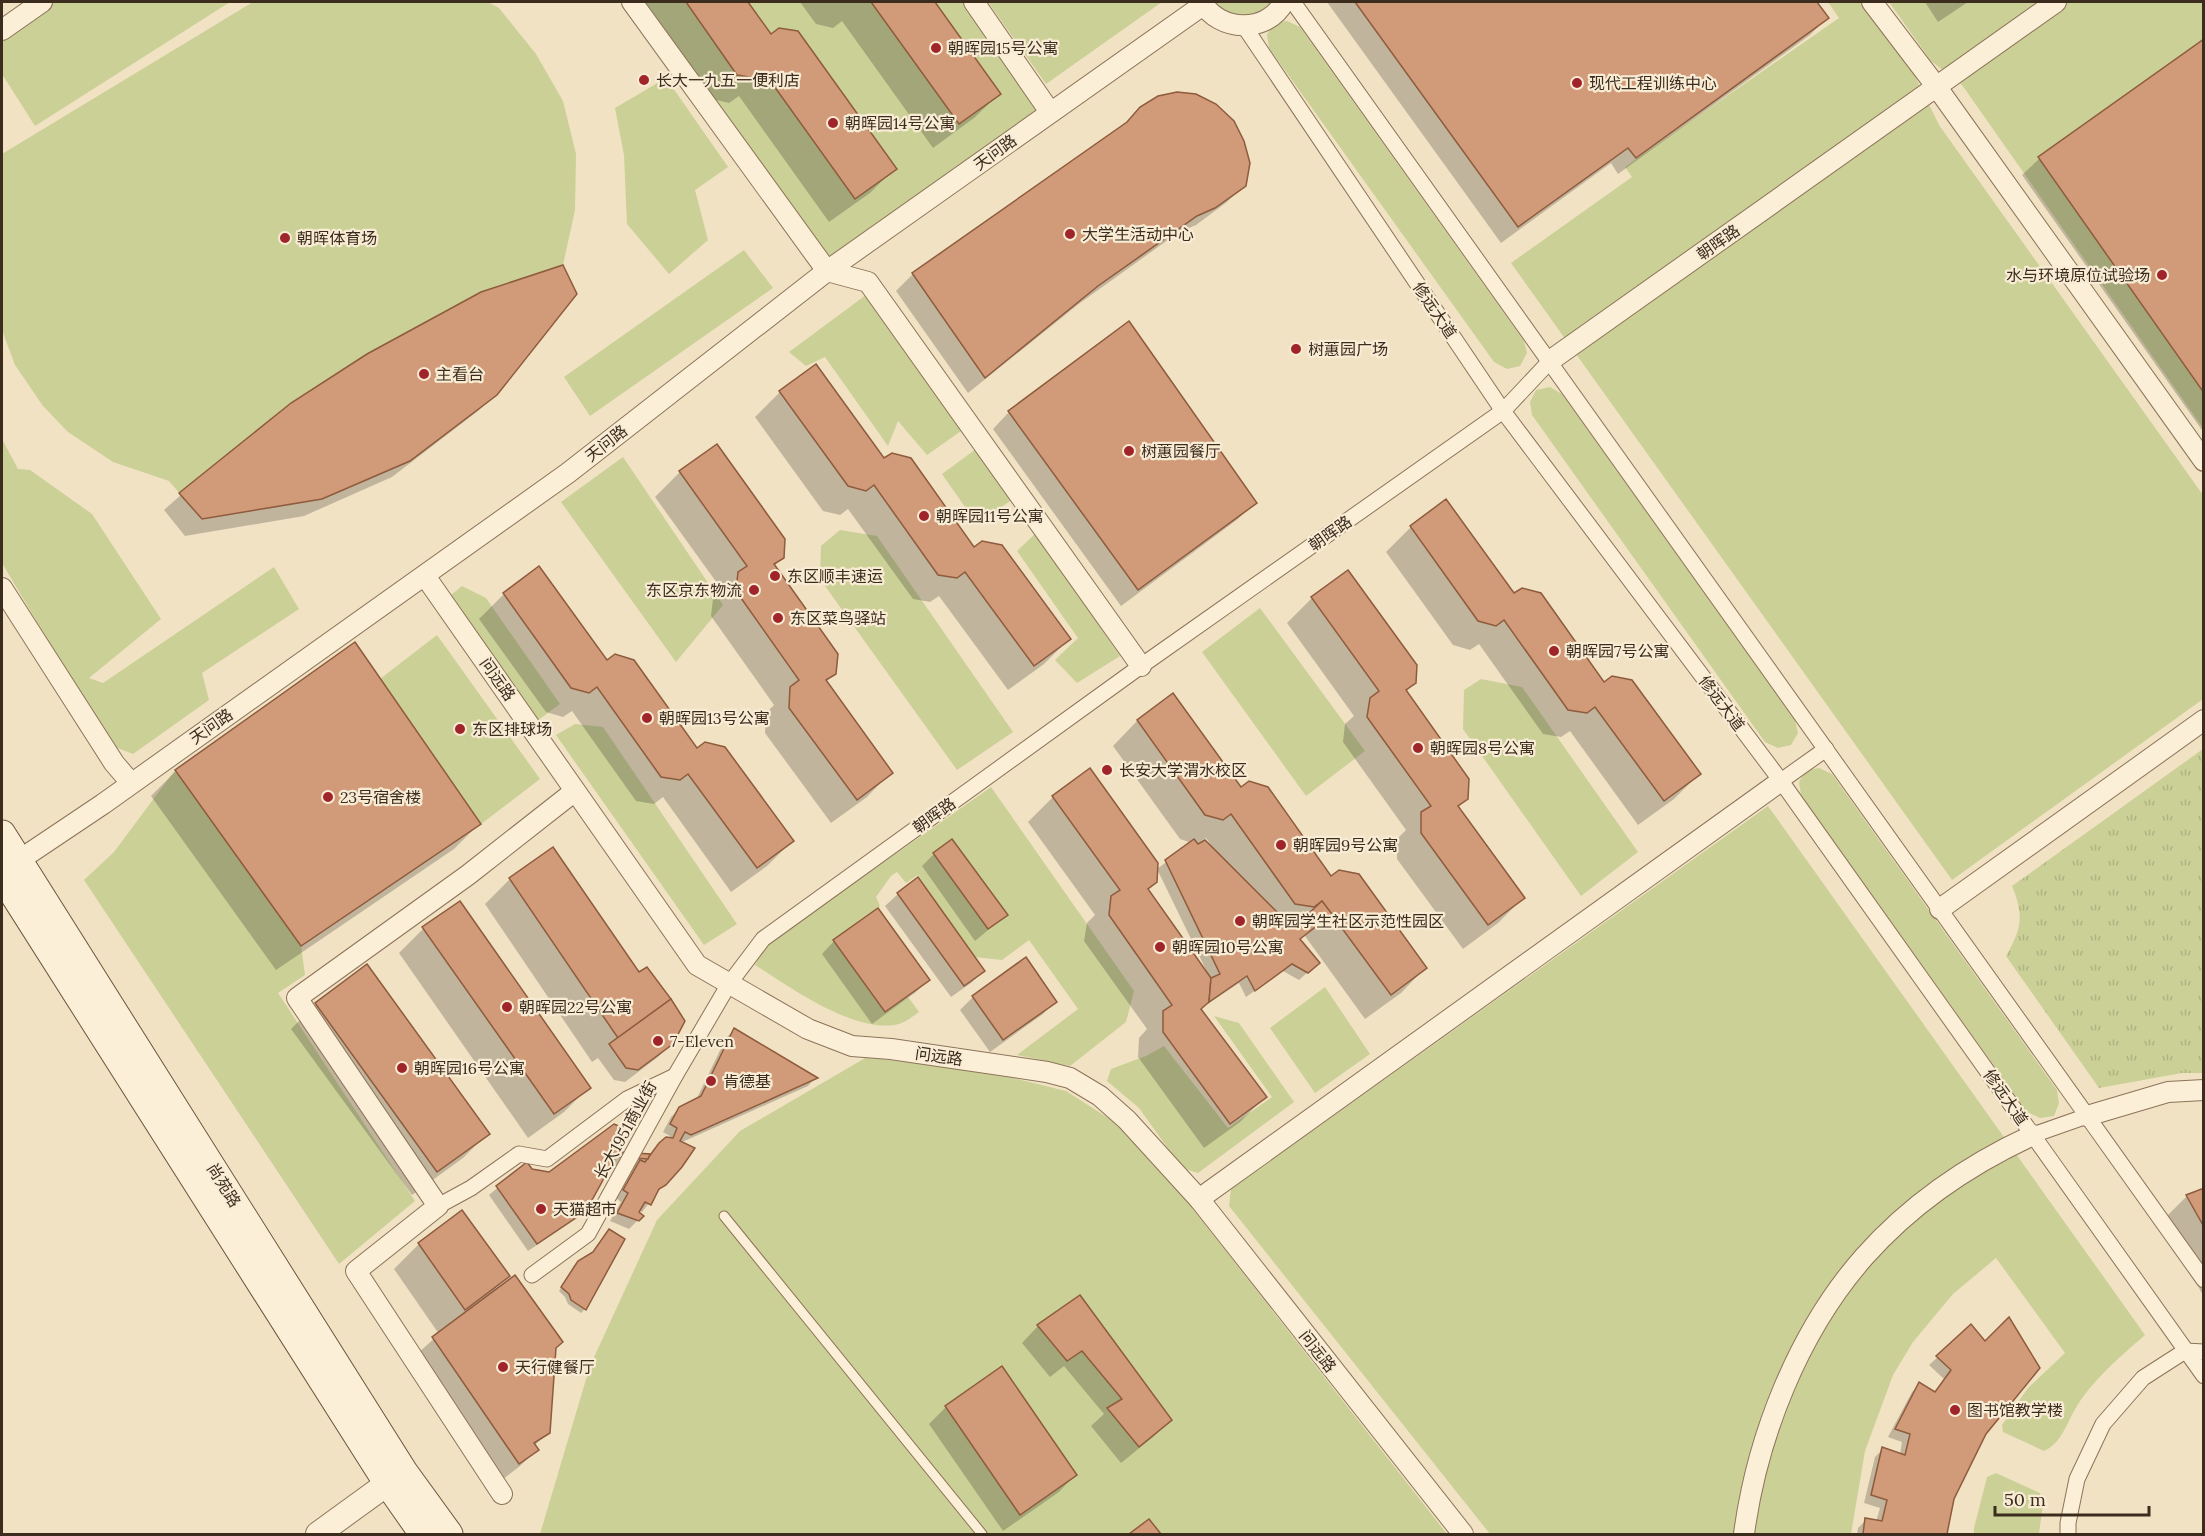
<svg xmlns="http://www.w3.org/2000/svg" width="2205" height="1536" font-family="Lora,'Noto Sans SC',serif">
  <defs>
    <pattern id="park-tufts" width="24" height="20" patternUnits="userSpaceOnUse" patternTransform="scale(1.5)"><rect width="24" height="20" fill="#cbd097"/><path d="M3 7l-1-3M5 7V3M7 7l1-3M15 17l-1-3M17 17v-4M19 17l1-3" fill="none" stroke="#afb382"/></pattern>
  </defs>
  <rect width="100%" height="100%" fill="#f1e2c4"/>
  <g fill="#cbd097">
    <path d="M50,2H230L35,126L2,74V35Z"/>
    <path d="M253,2H488L499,8L536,54L563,101L576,154L575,210L563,265L577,294L497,395L410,461L322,499L202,519L169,481L113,462L68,432L43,406L15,365L2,330V154Z"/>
    <path d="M644,2H963L1040,107L826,259Z"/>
    <path d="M988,2H1162L1046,84Z"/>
    <path d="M1212,2H1271C1261,13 1243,22 1227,14C1222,11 1217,5 1212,2Z"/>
    <path d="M1828,2H1863L1914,74L1939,125L2203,495V699L1952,880L1511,263L1632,177L1625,167L1839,18Z"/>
    <path d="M1889,2H2203V428L1962,85L1931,61Z"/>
    <path d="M1287,21L1300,27L1524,341L1527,353L1520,366L1507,369L1494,362L1269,48L1267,35L1273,23Z"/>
    <path d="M666,78L728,167L695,190L708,240L669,274L627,224L624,155L615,108Z"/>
    <path d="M744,250L773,288L590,416L564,377Z"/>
    <path d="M866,295L964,429L927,455L898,421L888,446L825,357L806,366L789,352Z"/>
    <path d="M1550,387L1562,394L1795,720L1798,733L1791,745L1778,748L1765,742L1532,415L1530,402L1536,390Z"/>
    <path d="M2,439L18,469L30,470L92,514L161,619L89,678L103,683L274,567L299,609L202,673L209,700L133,754L110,745L2,563Z"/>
    <path d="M976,449L1013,499L977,524L942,474Z"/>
    <path d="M623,457L723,605L676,662L561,502Z"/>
    <path d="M840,530L877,536L1013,732L957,770L820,579L821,546Z"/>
    <path d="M1036,533L1120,656L1077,683L1055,660L1078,638L1017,551Z"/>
    <path d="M462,586L486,598L560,704L537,721L451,595Z"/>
    <path d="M1260,608L1365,751L1306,796L1202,652Z"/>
    <path d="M437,635L540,779L481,824L380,679Z"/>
    <path d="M1481,679L1522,687L1638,852L1581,896L1463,729L1464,690Z"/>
    <path d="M575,724L603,727L737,924L704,945L556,735Z"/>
    <path d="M1819,768L1832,774L2057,1090L2059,1103L2054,1116L2040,1118L2027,1112L1801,795L1799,782L1806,770Z"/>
    <path d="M175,770L301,946L305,975L278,993L415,1201L339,1264L84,880L114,852Z"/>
    <path d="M991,787L1134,991L1126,1022L1070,1066L1017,1055L1078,1009L1029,940L1002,960L974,957L918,875L906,883L897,872L891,876L876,897L880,906L833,940L885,1013L908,997L919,1012C913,1016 906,1022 899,1024C856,1035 790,987 755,965L766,945Z"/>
    <path d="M1768,806L2145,1335C2120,1357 2091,1381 2074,1411C2066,1426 2060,1444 2044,1451L2003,1432L2002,1425L2028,1388L2065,1353L1996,1258L1953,1294L1913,1342L1893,1375L1865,1451L1851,1534H1490L1229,1206L1231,1189Z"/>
    <path d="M1325,987L1370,1054L1315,1093L1270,1028Z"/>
    <path d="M1214,1016L1239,1023L1294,1102L1198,1173L1182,1168L1139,1108L1107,1081L1111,1069L1146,1056L1164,1046L1228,1128L1272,1097Z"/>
    <path d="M867,1057L992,1073L1066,1091L1124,1128L1178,1190L1447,1534H540L590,1366L657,1220L740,1131Z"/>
    <path d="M1996,1473L2040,1493L2043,1503L2039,1534H1974V1528L1987,1477Z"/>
  </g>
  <path fill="url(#park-tufts)" d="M2203,749V1073H2182L2099,1088L2006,956C2022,928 2024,915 2012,886Z"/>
  <g fill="#0003" fill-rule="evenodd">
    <path d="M643,2H746L770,36L895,168L870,193L829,222L739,96L729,103L712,99Z"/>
    <path d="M800,2H933L999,94L974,118L933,148L842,21L833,28L816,24Z"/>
    <path d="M1327,2H1815L1827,18L1810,35L1618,174L1611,163L1501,243Z"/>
    <path d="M1925,2H1968L1938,22Z"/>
    <path d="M2204,41V433L2022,175L2039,159Z"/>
    <path d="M1123,127L1244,185L1227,202L1196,225L1179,232L1080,303L968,393L896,291L913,274Z"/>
    <path d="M780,392L883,461L1069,639L1044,664L1008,690L939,596L930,602L913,599L848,509L840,515L823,511L755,417Z"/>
    <path d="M496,394L478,411L392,477L304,516L185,536L164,510L229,452L292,404Z"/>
    <path d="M1009,412L1255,502L1238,519L1121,606L993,429Z"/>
    <path d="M716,446L783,557L774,566L834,673L825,682L891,772L867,797L831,823L765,733L766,713L774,705L711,616L713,599L722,590L655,497L680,472Z"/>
    <path d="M1446,502L1514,596L1699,774L1674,799L1638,825L1570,731L1561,737L1543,734L1479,644L1470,650L1453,645L1386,552L1411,527Z"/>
    <path d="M539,568L606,662L792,841L767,866L731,892L663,797L654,804L636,801L572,711L563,717L546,712L479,619L504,594Z"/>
    <path d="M1348,572L1414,683L1406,692L1466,799L1457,808L1523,898L1498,923L1463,949L1397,859V839L1406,830L1343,742L1345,724L1354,716L1287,623L1312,598Z"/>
    <path d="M1173,695L1240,789L1425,968L1401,993L1365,1019L1305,936L1299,940L1318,963L1299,980L1283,971L1246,997L1239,983L1199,1010L1265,1097L1240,1122L1204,1148L1138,1057L1139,1038L1147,1029L1084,941L1087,923L1095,915L1028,822L1053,797L1156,882L1147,890L1209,976L1157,869L1192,843L1180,839L1113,746L1137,721ZM1206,838L1211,845L1210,847L1197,844Z"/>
    <path d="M176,771L479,824L454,849L276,970L151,796Z"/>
    <path d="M552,849L672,1043L658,1057L625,1082L614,1080L598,1058L592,1062L485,904L510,879Z"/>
    <path d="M934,854L1006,915L975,941L922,866Z"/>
    <path d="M898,894L983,971L971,983L951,997L885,906Z"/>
    <path d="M423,929L589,1087L564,1112L528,1138L399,953Z"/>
    <path d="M834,941L928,980L916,992L872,1024L822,954Z"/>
    <path d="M1026,959L1055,1001L1043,1014L990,1052L960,1010L973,997Z"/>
    <path d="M316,1004L488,1133L463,1158L412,1195L291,1029Z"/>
    <path d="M734,1030L815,1078L808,1086L680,1143L664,1184L642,1212L635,1209L642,1216L629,1229L610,1221L621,1202L616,1198L632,1170L607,1169L585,1210L576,1219L528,1251L489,1195L526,1164L531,1170L550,1173L614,1159L619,1153L649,1156L660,1144L669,1139L670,1136L663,1132L671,1117L680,1108L696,1100L726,1038Z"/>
    <path d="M2204,1190V1297L2162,1221L2187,1196Z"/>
    <path d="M461,1212L508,1276L495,1289L554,1349L548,1432L534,1446L537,1450L520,1466L502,1480L416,1355L439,1334L394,1269L419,1244Z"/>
    <path d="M623,1239L585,1309L581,1313L568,1304L565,1297L559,1291L575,1266L592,1255Z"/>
    <path d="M1080,1297L1170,1420L1153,1437L1121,1463L1091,1426L1104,1414L1064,1366L1050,1377L1022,1343L1038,1326Z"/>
    <path d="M1971,1327L1985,1433L1952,1498L1946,1534H1857L1858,1528L1866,1520L1876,1522L1880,1508L1864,1503L1875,1457L1883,1449L1900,1454L1902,1442L1888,1437L1912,1392L1920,1384L1934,1393L1944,1379L1929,1365Z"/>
    <path d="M1002,1368L1075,1475L1059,1492L1003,1531L929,1424L946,1407Z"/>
  </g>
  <g fill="#d19a78" stroke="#8e5b3d" stroke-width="1.5">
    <path d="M686,2H748L771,34L779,28L798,31L897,169L855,199L764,72L755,78L737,75Z"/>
    <path d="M871,2H935L1001,94L959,124Z"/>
    <path d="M1355,2H1817L1829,18L1636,158L1628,148L1518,227Z"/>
    <path d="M2204,39V393L2038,157Z"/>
    <path d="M1177,92L1196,94L1216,104L1234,121L1244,141L1250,163L1246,186L1215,208L1197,216L1098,286L985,378L912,273L1127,122L1140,107L1158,96Z"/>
    <path d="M563,265L577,294L497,395L410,461L322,499L202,519L179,493L291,403L367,354L481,292Z"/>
    <path d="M1129,321L1257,503L1138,590L1008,411Z"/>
    <path d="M816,364L884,458L892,453L911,458L974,547L982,541L1002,545L1071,639L1034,666L965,572L957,578L938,575L874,485L866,491L848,486L779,391Z"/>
    <path d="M717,444L785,539L784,558L774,564L838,654L836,674L826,680L893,773L857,800L789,708L790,687L799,680L736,591L738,572L747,566L679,471Z"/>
    <path d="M1446,499L1514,593L1522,588L1541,593L1604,682L1612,676L1632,680L1701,774L1664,801L1595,707L1587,713L1568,710L1504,620L1496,626L1478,621L1410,526Z"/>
    <path d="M539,566L607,660L615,654L634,660L697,748L705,742L725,747L794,841L757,868L688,774L680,780L661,777L597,687L589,693L571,688L503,593Z"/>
    <path d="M1348,570L1417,665L1416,683L1406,690L1469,779L1468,799L1458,806L1525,898L1488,925L1421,833V812L1431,806L1367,717L1370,698L1379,691L1311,597Z"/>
    <path d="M355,642L481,824L301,946L175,770Z"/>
    <path d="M1173,693L1241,787L1249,781L1268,787L1331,876L1339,870L1359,874L1427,968L1391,995L1322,901L1314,907L1295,904L1231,814L1223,820L1205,815L1137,720Z"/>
    <path d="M1090,768L1158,863L1157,882L1148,889L1211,978L1209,1002L1201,1009L1267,1097L1230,1124L1163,1032V1011L1172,1005L1109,915L1111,896L1120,890L1052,796Z"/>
    <path d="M952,839L1008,915L988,929L933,853Z"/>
    <path d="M1194,839L1198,844L1205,840L1293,928L1322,901L1332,914L1300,939L1320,963L1308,973L1292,964L1255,991L1247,976L1209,1002L1211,978L1220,974L1165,860Z"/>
    <path d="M553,847L639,972L647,967L671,999L618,1038L509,878Z"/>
    <path d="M918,877L985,971L964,986L897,893Z"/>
    <path d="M460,901L591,1088L554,1114L422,927Z"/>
    <path d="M878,908L930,980L885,1012L833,940Z"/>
    <path d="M1026,957L1057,1002L1003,1040L972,996Z"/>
    <path d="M367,964L490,1134L437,1172L315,1003Z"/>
    <path d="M671,999L685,1021L673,1044L638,1070L626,1068L609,1044Z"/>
    <path d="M734,1028L818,1078L691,1135L685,1132L680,1141L695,1148L682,1167L666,1185L659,1189L651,1205L645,1202L639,1212L644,1216L639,1221L617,1213L628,1193L623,1190L640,1160L645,1162L659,1143L666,1137L673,1138L677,1128L670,1124L679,1107L701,1096Z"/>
    <path d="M614,1124L621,1127L625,1133V1140L586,1211L537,1244L496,1186L527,1162L532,1169L549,1172Z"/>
    <path d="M619,1152L650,1154L648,1159L616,1157Z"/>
    <path d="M2204,1188V1227L2186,1195Z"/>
    <path d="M462,1210L510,1276L465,1310L418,1243Z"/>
    <path d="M609,1229L625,1239L586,1310L571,1300L569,1294L561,1287L574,1267L578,1261L593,1252Z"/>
    <path d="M515,1275L563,1342L556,1348L550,1433L534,1443L539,1450L519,1464L432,1337Z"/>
    <path d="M1080,1295L1172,1420L1139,1447L1107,1408L1122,1399L1082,1351L1067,1361L1037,1325Z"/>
    <path d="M2009,1317L2040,1368L1986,1434L1954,1499L1947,1534H1863L1865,1518L1882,1521L1887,1500L1871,1495L1882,1447L1905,1455L1910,1434L1895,1429L1919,1382L1935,1392L1951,1370L1936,1356L1971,1324L1985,1341Z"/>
    <path d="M1002,1366L1077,1475L1020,1515L945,1406Z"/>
    <path d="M1149,1519L1161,1534H1129Z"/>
  </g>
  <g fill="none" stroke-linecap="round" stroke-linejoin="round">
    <defs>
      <path id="service" d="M724,1216L982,1534"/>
      <g id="pedestrian">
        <path d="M1293,2L2204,1280"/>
        <path d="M1244,26L1503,411L1781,781L2204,1376"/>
        <path d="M1781,781L1826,749"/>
        <path d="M2033,1135L2087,1116"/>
        <path d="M438,1206L471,1188L519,1154L547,1159L627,1099L675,1076"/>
        <path d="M532,1275L588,1234L675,1076L729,984L763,939L1141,666L1503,411L1551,360"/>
        <path d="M2068,1534V1523L2077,1479L2103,1424L2143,1378L2185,1351L2204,1352"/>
      </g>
      <g id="minor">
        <path d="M632,2L827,271L868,282L1141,666"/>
        <path d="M974,2L1050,112"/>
        <path d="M1202,2C1219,32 1267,34 1284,2"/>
        <path d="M1872,2L1936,86L2204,461"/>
        <path d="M2,30L42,2"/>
        <path d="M1551,360L2056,2"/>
        <path d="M425,576L697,965L808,1029L852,1046L891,1049L1047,1072L1070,1078L1100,1096L1127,1120L1199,1199L1463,1534"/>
        <path d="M2,588L114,763L131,783"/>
        <path d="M9,867L103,804L568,473L827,271L1203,5"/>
        <path d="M1940,909L2204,720"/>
        <path d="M2087,1116L2168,1092L2204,1090"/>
        <path d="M1199,1199L1781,781"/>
        <path d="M502,1494L356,1271L438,1206L297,998L468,875L575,791"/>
        <path d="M1744,1534C1757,1437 1798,1332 1864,1257C1910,1205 1970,1164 2033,1135"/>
      </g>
      <path id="tertiary" d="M318,1534L402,1473"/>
      <g id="secondary">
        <path d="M2,834L404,1472L449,1534"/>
        <path d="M2,876L388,1484L423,1534"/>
      </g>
    </defs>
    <use href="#service" stroke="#8d7359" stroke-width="11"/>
    <use href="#pedestrian" stroke="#8d7359" stroke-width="17"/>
    <use href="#minor" stroke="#8d7359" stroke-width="22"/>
    <use href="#tertiary" stroke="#8d7359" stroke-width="26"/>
    <use href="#secondary" stroke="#6f543c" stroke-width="29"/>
    <use href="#service" stroke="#fbefd8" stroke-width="9"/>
    <use href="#pedestrian" stroke="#fbefd8" stroke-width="15"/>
    <use href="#minor" stroke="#fbefd8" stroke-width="20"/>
    <use href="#tertiary" stroke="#fbefd8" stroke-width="24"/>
    <use href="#secondary" stroke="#fbefd8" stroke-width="27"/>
  </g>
  <g fill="#a0252a" stroke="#f8ecd5" stroke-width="2">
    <circle cx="936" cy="48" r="6"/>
    <circle cx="644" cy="80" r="6"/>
    <circle cx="1577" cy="83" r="6"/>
    <circle cx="833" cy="123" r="6"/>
    <circle cx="1070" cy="234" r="6"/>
    <circle cx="285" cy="238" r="6"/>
    <circle cx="2162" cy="275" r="6"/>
    <circle cx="1296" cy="349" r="6"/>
    <circle cx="424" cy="374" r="6"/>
    <circle cx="1129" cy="451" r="6"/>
    <circle cx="924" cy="516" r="6"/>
    <circle cx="775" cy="576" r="6"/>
    <circle cx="754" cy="590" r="6"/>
    <circle cx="778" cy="618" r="6"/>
    <circle cx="1554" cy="651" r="6"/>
    <circle cx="647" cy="718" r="6"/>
    <circle cx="460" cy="729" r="6"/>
    <circle cx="1418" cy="748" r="6"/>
    <circle cx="1107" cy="770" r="6"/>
    <circle cx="328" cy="797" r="6"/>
    <circle cx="1281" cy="845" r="6"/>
    <circle cx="1240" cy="921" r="6"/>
    <circle cx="1160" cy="947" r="6"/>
    <circle cx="507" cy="1007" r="6"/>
    <circle cx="658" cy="1041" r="6"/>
    <circle cx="402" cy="1068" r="6"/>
    <circle cx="711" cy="1081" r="6"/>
    <circle cx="541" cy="1209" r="6"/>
    <circle cx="503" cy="1367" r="6"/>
    <circle cx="1955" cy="1410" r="6"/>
  </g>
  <g text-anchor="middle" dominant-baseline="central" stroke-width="4.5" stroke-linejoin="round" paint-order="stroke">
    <g font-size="16" fill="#3c2c1e" stroke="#f8ecd5" text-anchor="start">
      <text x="948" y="48">朝晖园15号公寓</text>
      <text x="656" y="80">长大一九五一便利店</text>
      <text x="1589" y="83">现代工程训练中心</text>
      <text x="845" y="123">朝晖园14号公寓</text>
      <text x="1082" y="234">大学生活动中心</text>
      <text x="297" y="238">朝晖体育场</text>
      <text x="2150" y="275" text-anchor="end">水与环境原位试验场</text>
      <text x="1308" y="349">树蕙园广场</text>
      <text x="436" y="374">主看台</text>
      <text x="1141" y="451">树蕙园餐厅</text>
      <text x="936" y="516">朝晖园11号公寓</text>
      <text x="787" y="576">东区顺丰速运</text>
      <text x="742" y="590" text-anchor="end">东区京东物流</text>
      <text x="790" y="618">东区菜鸟驿站</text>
      <text x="1566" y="651">朝晖园7号公寓</text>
      <text x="659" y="718">朝晖园13号公寓</text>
      <text x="472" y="729">东区排球场</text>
      <text x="1430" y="748">朝晖园8号公寓</text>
      <text x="1119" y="770">长安大学渭水校区</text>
      <text x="340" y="797">23号宿舍楼</text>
      <text x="1293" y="845">朝晖园9号公寓</text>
      <text x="1252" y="921">朝晖园学生社区示范性园区</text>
      <text x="1172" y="947">朝晖园10号公寓</text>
      <text x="519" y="1007">朝晖园22号公寓</text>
      <text x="670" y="1041">7-Eleven</text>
      <text x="414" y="1068">朝晖园16号公寓</text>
      <text x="723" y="1081">肯德基</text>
      <text x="553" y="1209">天猫超市</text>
      <text x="515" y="1367">天行健餐厅</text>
      <text x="1967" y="1410">图书馆教学楼</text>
    </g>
    <g font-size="16" fill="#3c2c1e" stroke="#f8ecd5">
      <text transform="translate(995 152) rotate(-36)">天问路</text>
      <text transform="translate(1718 242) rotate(-35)">朝晖路</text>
      <text transform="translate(1435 310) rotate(56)">修远大道</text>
      <text transform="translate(606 443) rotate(-38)">天问路</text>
      <text transform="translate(1330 533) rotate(-35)">朝晖路</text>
      <text transform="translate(498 679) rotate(55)">问远路</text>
      <text transform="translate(1722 703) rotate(53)">修远大道</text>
      <text transform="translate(211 726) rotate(-35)">天问路</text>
      <text transform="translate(934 815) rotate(-36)">朝晖路</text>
      <text transform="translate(939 1056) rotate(8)">问远路</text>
      <text transform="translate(2006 1097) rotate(55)">修远大道</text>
      <text transform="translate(625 1130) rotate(-61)">长大1951商业街</text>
      <text transform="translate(224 1185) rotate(58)">尚苑路</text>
      <text transform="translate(1318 1351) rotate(52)">问远路</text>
    </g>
  </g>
  <rect width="2205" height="1536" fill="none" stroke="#3c2c1e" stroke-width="6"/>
  <path d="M1995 1506v9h154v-9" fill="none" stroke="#3c2c1e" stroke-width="3"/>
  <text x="2004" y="1506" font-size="18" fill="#3c2c1e" stroke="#f8ecd5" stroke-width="4.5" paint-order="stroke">50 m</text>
</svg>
